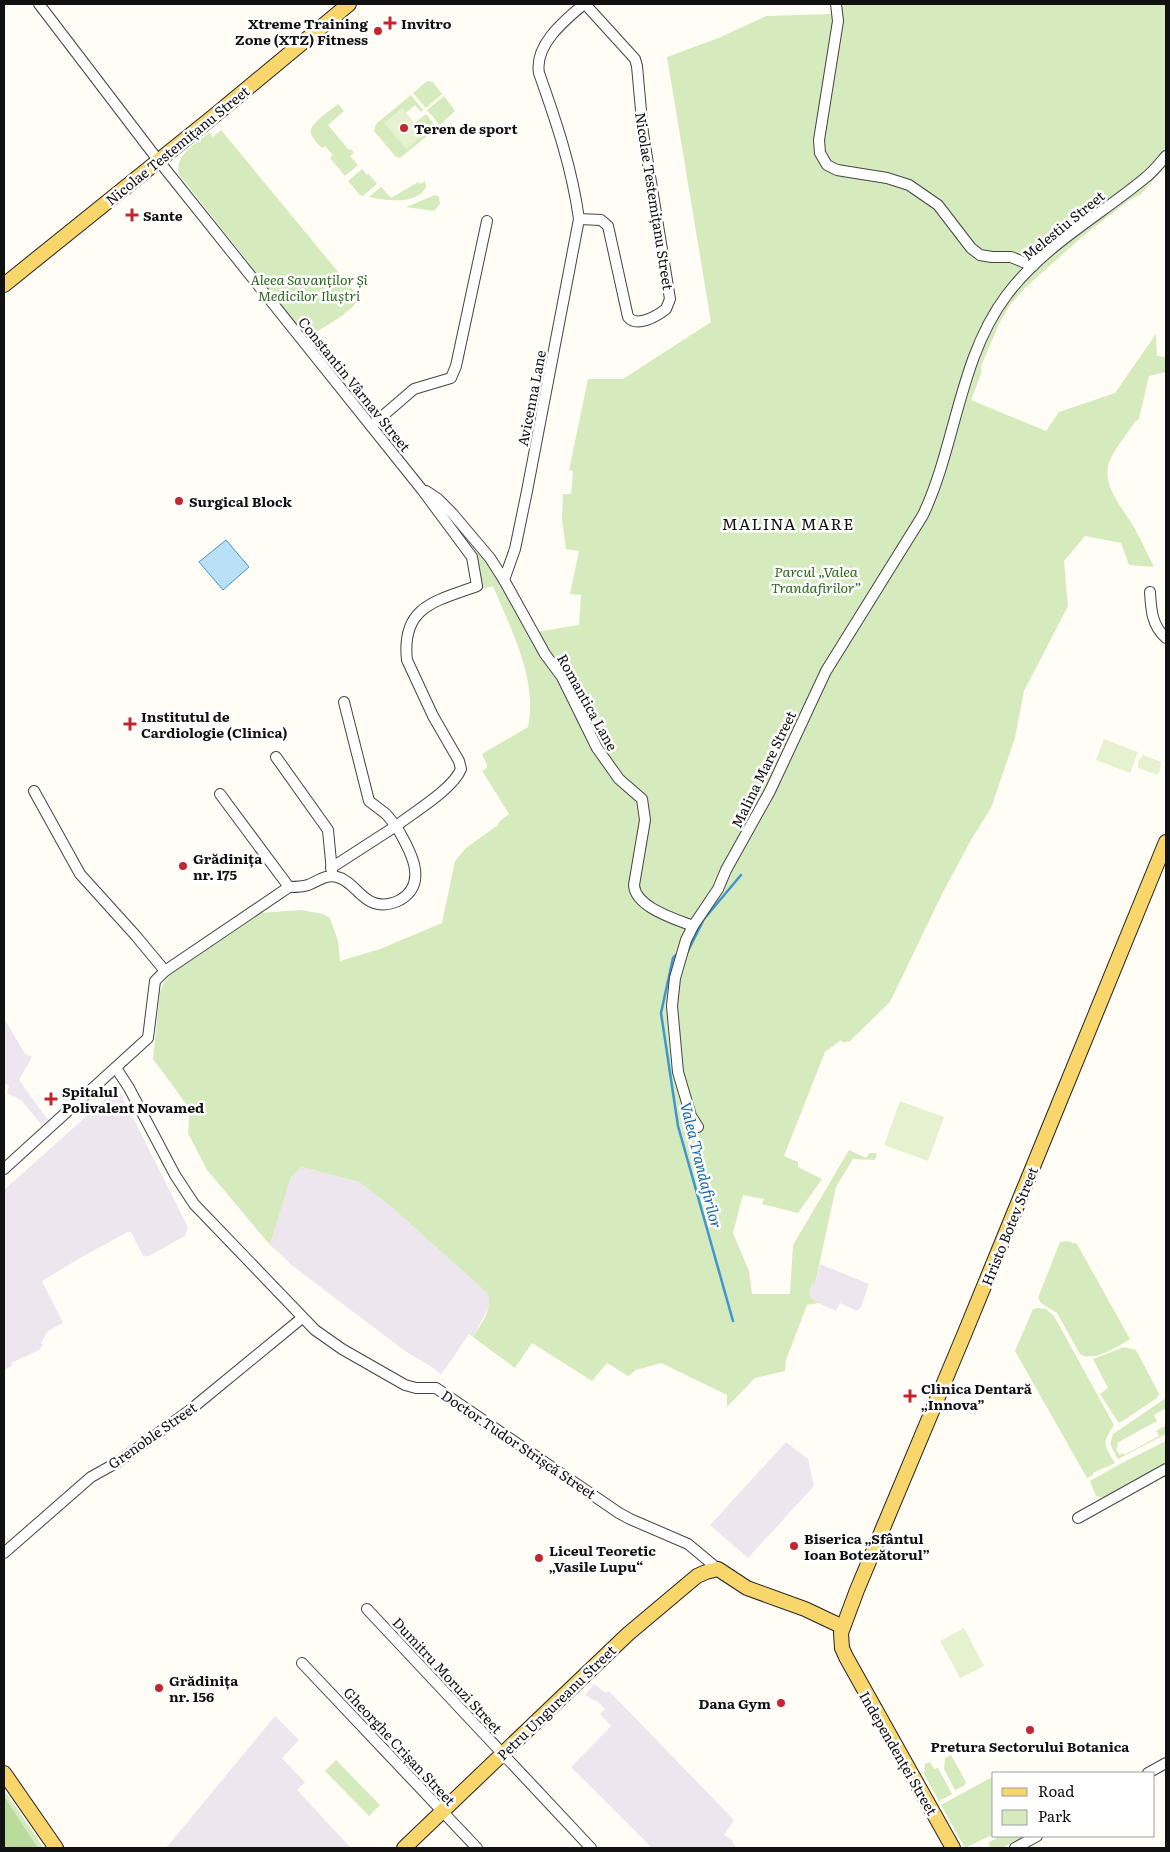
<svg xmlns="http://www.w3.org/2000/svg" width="1170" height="1852" font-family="Literata,serif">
  <rect width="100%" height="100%" fill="#fffdf5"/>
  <g fill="#eee6ef">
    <path d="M4,1018L25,1054L32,1057L19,1080L48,1120L42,1125L21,1100L7,1093L9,1086L4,1083Z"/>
    <path d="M118,1088L188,1227L185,1236L147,1257L143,1256L131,1232H128L80,1258L42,1281L63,1323L48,1331L41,1343L43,1345L39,1350L11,1363L12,1366L4,1370V1190Z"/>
    <path d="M302,1167L359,1182L387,1203L487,1293L490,1300L489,1307L473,1337L469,1334L441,1375L432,1367L405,1351L294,1267L270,1245L291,1177Z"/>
    <path d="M820,1264L869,1284L861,1307L857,1311L840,1303L836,1311L811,1300L808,1295V1289L813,1283L815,1284Z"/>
    <path d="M786,1442L808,1459L814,1486L748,1558L710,1525Z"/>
    <path d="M594,1684L606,1693L609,1691L734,1820L724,1835L731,1839L736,1848H652L571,1767L611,1726L600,1714L605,1709L596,1700L595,1701L585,1695Z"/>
    <path d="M275,1716L299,1740L282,1758L305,1782L297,1790L351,1848H166Z"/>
  </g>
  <g fill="#d5ebbd">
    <path d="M844,4H1166V166L1141,194L1128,201L1082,237L1025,288L1010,305L999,324L981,366V374L971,400L1046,431L1059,412L1115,393L1156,334L1157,356L1166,357V372L1149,376L1139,419L1134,423C1126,436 1112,451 1108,466C1103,488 1125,511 1135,529C1142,542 1148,555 1154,567L1129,565L1121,543L1085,536L1064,561L1068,606L1024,691L1015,738L991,808L971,840L942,894L890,1002L849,1042L847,1041L844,1043L841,1040L825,1052L784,1156L798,1162V1167L822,1179L798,1213L762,1204L764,1199L743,1195L733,1233L749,1271L752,1294H790L793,1245L849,1150L866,1158L869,1153H877L875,1160L853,1159L836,1187L815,1284L813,1283C806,1293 808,1298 819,1303L807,1305L786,1360L785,1371L755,1378L727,1407V1395L661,1363L636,1370L628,1376L607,1363L592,1381L532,1343L515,1368L473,1337C481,1323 494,1309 487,1293L387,1203L359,1182L302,1167L291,1177L270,1245L207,1170L188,1133L190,1109L153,1059L160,992L164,982L170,975L259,913L301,910L323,914L330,918L338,941L340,961L380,949L442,923L455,861L466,848L498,825L499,822L509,814L482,771L487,768V765L482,754L528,727C538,679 511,630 493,586L483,589L474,550L490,564L530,633L579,625L581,595L570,594L579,551L566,549L562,519L563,494H571L573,471L569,470L588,379H623L711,322L667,57L721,37L766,16L830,14L844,6Z"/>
    <path d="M427,81L433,82L442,94L426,108L413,93Z"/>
    <path d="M411,95L423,110L421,112L415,105L406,113L401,108L406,149L425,132L416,122L426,114L437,128L400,158L396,157L374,131L376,124Z"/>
    <path d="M444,96L455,111L440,125L427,110Z"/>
    <path d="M338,104L344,111L328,125L349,150L351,149L354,153L350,156L358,165L345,176L330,158L333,155L325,146L322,148C318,144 313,139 311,134C307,125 331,110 338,104Z"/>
    <path d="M221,130L359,297C356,310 324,327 313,334L307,336L305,334L179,175C174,155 196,144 209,133L213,137Z"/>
    <path d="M362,169L367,175L369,174L377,184L363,196L360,195L348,181Z"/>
    <path d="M425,181L426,187C416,206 386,200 369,197L381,187L391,198L418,182L420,184Z"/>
    <path d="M435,195L439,197L440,204L434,211L406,207Z"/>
    <path d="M1068,1241L1077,1244L1130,1339C1119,1346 1093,1363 1080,1354L1057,1313L1041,1303L1038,1298L1060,1242Z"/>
    <path d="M1038,1308L1046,1309L1054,1316L1114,1425C1102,1444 1103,1443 1115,1463L1093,1473V1475L1087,1478L1015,1351L1033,1309Z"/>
    <path d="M1124,1347L1136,1350L1159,1394L1157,1398L1121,1422H1118L1100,1394L1108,1388L1093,1359Z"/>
    <path d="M1166,1398V1408L1154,1415L1157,1421L1117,1443L1118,1447L1116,1448L1119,1455L1123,1453L1124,1455L1159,1436L1156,1431L1166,1425V1434L1118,1459L1110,1444L1113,1434Z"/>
    <path d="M1166,1441V1464L1104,1498L1096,1496L1090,1481L1118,1465Z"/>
    <path d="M951,1755L966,1782L965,1785L955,1790L944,1769L945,1758Z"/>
    <path d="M336,1760L380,1805L369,1816L325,1771Z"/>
    <path d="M930,1762L934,1769L938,1768L952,1794L939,1801L924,1774L925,1764Z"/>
    <path d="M994,1776V1834L965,1848L941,1805Z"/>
    <path d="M4,1790L44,1848H38L4,1796Z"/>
    <path d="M1000,1836H1025L1002,1848H991L988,1843Z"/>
  </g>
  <path fill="#b9dc9c" d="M4,1796L38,1848H4Z"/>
  <g fill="#e6f2cf">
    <path d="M402,108L424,134L406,149L384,123Z"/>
    <path d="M1104,739L1138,752L1130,773L1096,760Z"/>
    <path d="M1143,755L1161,762L1160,771L1157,775L1138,768V762Z"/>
    <path d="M900,1101L944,1117L928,1161L884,1145Z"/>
    <path d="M964,1628L984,1666L960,1678L940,1641Z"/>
  </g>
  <path fill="#b9e0f7" stroke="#3f96cf" d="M226,540L249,567L223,590L199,562Z"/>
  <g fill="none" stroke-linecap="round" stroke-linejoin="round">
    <g stroke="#3f96cf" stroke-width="2.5">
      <path d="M687,953L704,919L741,875"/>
      <path d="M676,955L673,958L661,1013L678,1126L733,1321"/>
    </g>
    <defs>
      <g id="minor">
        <path d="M836,4L838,21L819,140L820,153L827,165L837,170L887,178L909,185L938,205L971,248L980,255L992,257H1011L1033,266"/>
        <path d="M579,219L601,220L608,226L628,317C637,328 657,316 666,309L670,299L643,133L637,66L635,59L585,4"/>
        <path d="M371,426L414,389L451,378L456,366L487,221"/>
        <path d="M426,491L438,499L452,513L490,558L504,580L545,654L562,677L597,748L619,779L642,799L645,820L634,885C635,907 675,919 693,926"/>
        <path d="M504,580L515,549L527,491L579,219C572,168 556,121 539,73C534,45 565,20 584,4"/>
        <path d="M1150,592C1151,610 1152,626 1166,638"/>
        <path d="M276,757L328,830L332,872"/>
        <path d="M34,791L80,874L136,936L165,971"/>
        <path d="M220,794L289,887"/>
        <path d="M331,868L396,826L386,814L369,801L344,702"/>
        <path d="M116,1068L129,1088L175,1175L194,1204L315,1330L342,1349L405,1385L416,1388H436L619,1513L630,1519L688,1544L718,1569"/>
        <path d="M698,1127L691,1116L678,1072L672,1006L675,978L686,940L693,926L718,889L726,870L770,791L826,671L923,515C956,445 959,359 1006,296C1043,246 1098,217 1145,178C1153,172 1159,164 1166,156"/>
        <path d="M4,1169L148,1038L155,981L165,971L289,887C296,887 302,887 308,885C318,881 326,874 337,877C352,880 359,898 374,903C383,906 392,904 400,900C430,883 409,848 396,826C414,812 453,789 461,769L459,761L433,716L407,660C401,606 436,601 477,586L472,557L423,491L158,160L39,4"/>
        <path d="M1078,1518L1166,1469"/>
        <path d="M4,1553L91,1477L118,1462L190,1410L302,1318"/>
        <path d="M367,1609L591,1848"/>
        <path d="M302,1663L477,1848"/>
        <path d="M1148,1773L1166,1763"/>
        <path d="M1015,1848L1037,1836"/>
      </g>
      <g id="major">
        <path d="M4,285L214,116L349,4"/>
        <path d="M4,1773L56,1848"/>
        <path d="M404,1848L628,1634L697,1576L706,1572L718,1569L747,1588L805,1609L843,1627"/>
        <path d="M953,1848L846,1657L842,1648L841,1633L857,1590L964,1335L1166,842"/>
      </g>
    </defs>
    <use href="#minor" stroke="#444" stroke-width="12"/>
    <use href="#major" stroke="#222" stroke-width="16"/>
    <use href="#minor" stroke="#fff" stroke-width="10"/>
    <use href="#major" stroke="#f9d66b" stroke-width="14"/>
  </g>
  <g fill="#c4262e" stroke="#fff" stroke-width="2">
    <path d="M387.5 15.5h5v5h5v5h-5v5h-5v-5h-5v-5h5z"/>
    <circle cx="378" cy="31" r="5"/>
    <circle cx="404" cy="128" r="5"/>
    <path d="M129.5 207.5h5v5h5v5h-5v5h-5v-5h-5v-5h5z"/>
    <circle cx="179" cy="501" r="5"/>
    <path d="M127.5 716.5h5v5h5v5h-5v5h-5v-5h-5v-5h5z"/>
    <circle cx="183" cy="866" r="5"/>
    <path d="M48.5 1091.5h5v5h5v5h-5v5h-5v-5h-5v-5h5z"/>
    <path d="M907.5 1388.5h5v5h5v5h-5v5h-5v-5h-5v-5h5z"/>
    <circle cx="794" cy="1546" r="5"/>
    <circle cx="539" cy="1558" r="5"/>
    <circle cx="159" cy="1688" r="5"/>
    <circle cx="781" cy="1703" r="5"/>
    <circle cx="1030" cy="1730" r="5"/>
  </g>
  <g text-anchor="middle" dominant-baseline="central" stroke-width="5" stroke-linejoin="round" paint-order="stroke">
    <g font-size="14" font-weight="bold" fill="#111" stroke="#fff" text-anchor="start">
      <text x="368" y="23" text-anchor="end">Xtreme Training<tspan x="368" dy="16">Zone (XTZ) Fitness</tspan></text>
      <text x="401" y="23">Invitro</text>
      <text x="414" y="128">Teren de sport</text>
      <text x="143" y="215">Sante</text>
      <text x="189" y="501">Surgical Block</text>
      <text x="141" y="716">Institutul de<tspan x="141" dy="16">Cardiologie (Clinica)</tspan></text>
      <text x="193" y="858">Grădinița<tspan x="193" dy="16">nr. 175</tspan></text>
      <text x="62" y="1091">Spitalul<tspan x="62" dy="16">Polivalent Novamed</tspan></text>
      <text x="921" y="1388">Clinica Dentară<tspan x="921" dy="16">„Innova”</tspan></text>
      <text x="804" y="1538">Biserica „Sfântul<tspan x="804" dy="16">Ioan Botezătorul”</tspan></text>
      <text x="549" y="1550">Liceul Teoretic<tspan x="549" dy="16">„Vasile Lupu“</tspan></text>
      <text x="169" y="1680">Grădinița<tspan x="169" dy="16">nr. 156</tspan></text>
      <text x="771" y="1703" text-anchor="end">Dana Gym</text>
      <text x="1030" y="1746" text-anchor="middle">Pretura Sectorului Botanica</text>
    </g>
    <g font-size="14" fill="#111" stroke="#fff">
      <text transform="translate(177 145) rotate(-39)">Nicolae Testemițanu Street</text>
      <text transform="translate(655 201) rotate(81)">Nicolae Testemițanu Street</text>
      <text transform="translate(1063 225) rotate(-39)">Melestiu Street</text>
      <text transform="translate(355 384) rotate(51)">Constantin Vârnav Street</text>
      <text transform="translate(531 398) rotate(-79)">Avicenna Lane</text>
      <text transform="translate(588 702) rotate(61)">Romantica Lane</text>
      <text transform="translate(763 769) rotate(-64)">Malina Mare Street</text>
      <text transform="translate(1009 1226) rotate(-68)">Hristo Botev Street</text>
      <text transform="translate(152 1435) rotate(-35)">Grenoble Street</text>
      <text transform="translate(519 1444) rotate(34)">Doctor Tudor Strișcă Street</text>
      <text transform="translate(448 1675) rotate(47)">Dumitru Moruzi Street</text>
      <text transform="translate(556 1702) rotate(-44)">Petru Ungureanu Street</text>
      <text transform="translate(400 1746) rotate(47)">Gheorghe Crișan Street</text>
      <text transform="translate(899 1753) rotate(60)">Independenței Street</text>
    </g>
    <g font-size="14" font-style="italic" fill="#2f6b1f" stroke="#fff">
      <text x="309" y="279">Aleea Savanților Și<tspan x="309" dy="16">Medicilor Iluștri</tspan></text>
      <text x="816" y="571">Parcul „Valea<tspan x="816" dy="16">Trandafirilor”</tspan></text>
    </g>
    <g font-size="15" font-style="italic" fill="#1768a6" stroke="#fff">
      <text transform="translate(702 1165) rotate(76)">Valea Trandafirilor</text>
    </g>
    <g font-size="16" letter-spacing="1" fill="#111" stroke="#fff">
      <text x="788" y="523">MALINA MARE</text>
    </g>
  </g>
  <rect width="1170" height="1852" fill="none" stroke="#111111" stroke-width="10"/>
  <rect x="992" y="1772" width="162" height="65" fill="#ffffff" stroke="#a0a0a0"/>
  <rect x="1002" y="1788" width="25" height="8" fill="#f9d66b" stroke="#a0a0a0"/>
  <text x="1038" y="1797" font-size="15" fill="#111111">Road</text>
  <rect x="1002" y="1810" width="25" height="15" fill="#d5ebbd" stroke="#a0a0a0"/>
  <text x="1038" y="1822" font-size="15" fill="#111111">Park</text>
</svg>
